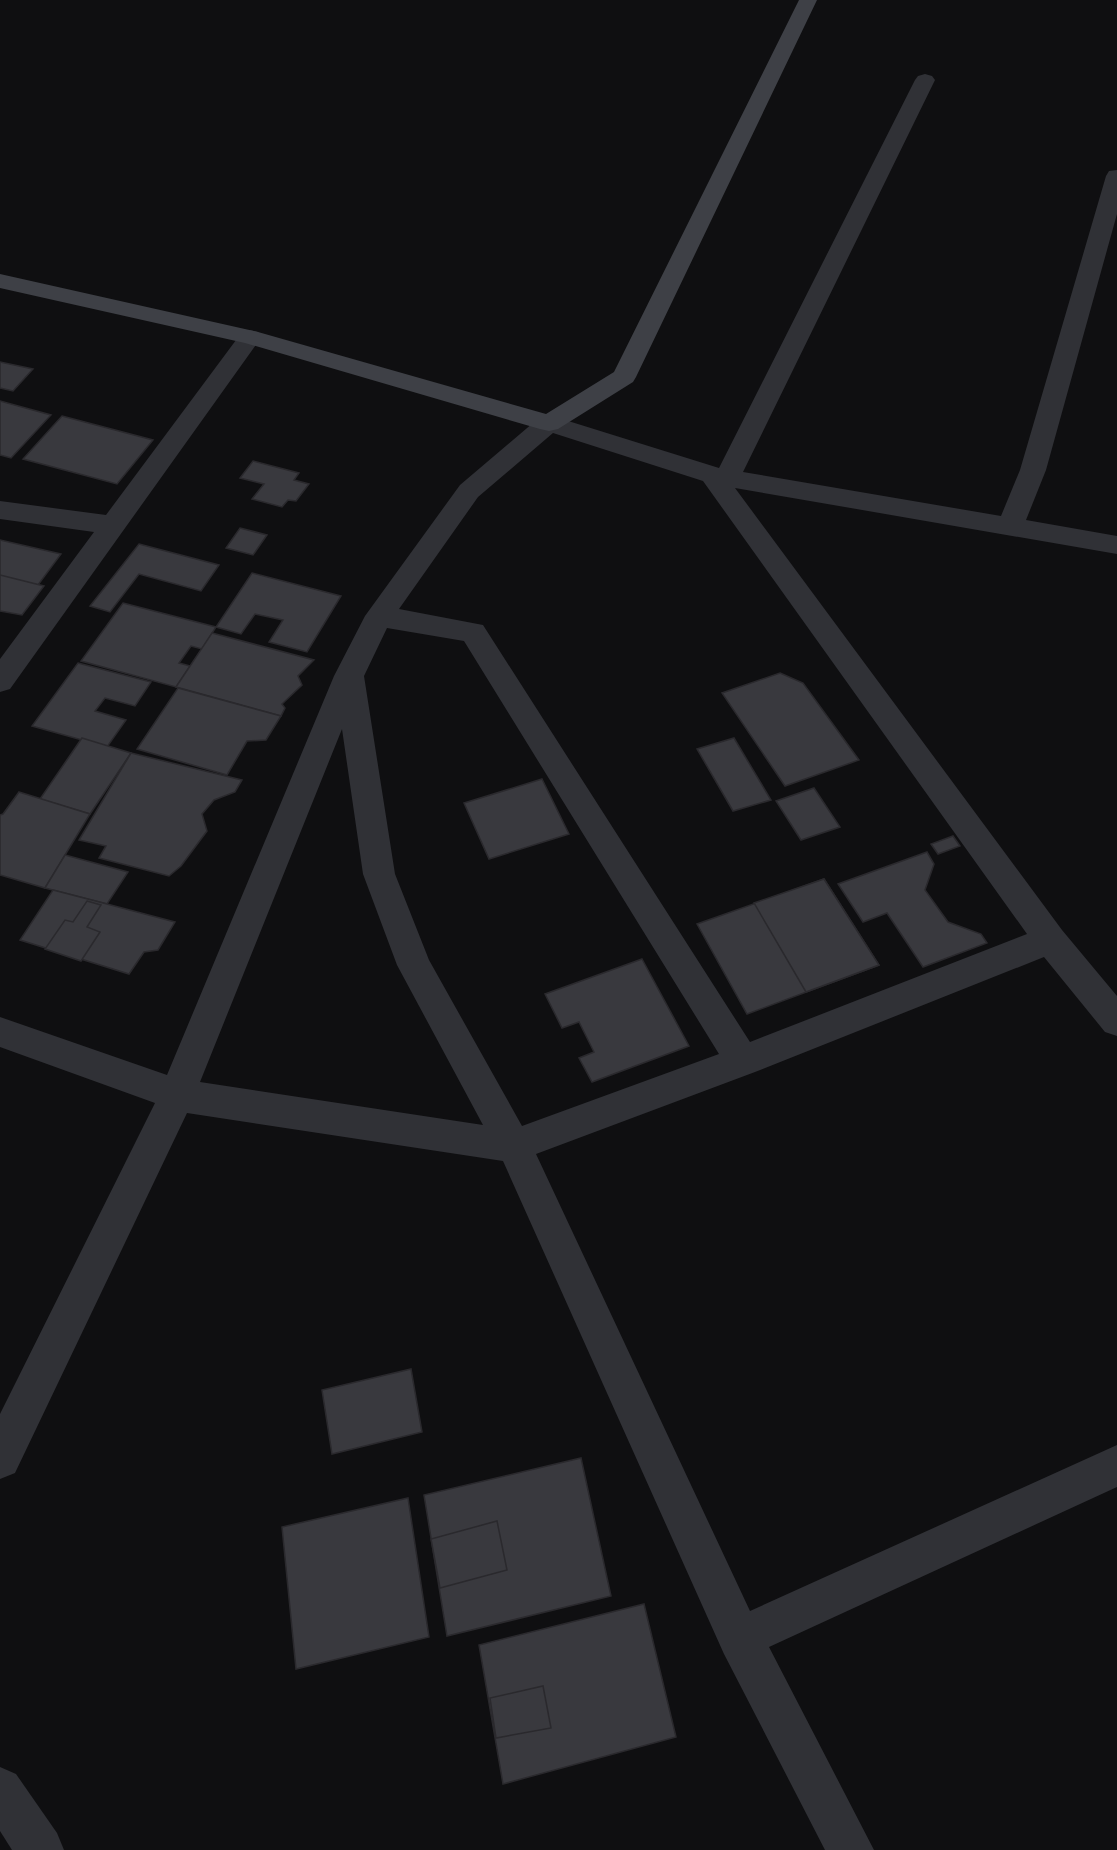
<svg xmlns="http://www.w3.org/2000/svg" width="1117" height="1850" font-family="Cabin,sans-serif">
  <rect width="100%" height="100%" fill="#0f0f11"/>
  <g fill="#39393e" stroke="#2a292d" stroke-width="1.5">
    <path d="M0,362L33,369L13,391L0,388Z"/>
    <path d="M0,401L51,415L11,458L0,455Z"/>
    <path d="M62,416L153,440L117,484L23,459Z"/>
    <path d="M253,461L299,473L294,480L309,484L296,501L288,500L282,507L252,499L264,484L240,478Z"/>
    <path d="M240,528L267,535L253,555L226,548Z"/>
    <path d="M0,540L61,554L38,585L0,576Z"/>
    <path d="M139,544L219,565L201,591L139,574L110,612L90,606Z"/>
    <path d="M252,573L341,596L307,652L269,642L283,620L255,614L241,634L216,627Z"/>
    <path d="M0,575L44,586L22,615L0,611Z"/>
    <path d="M123,603L216,627L202,649L191,646L179,663L190,666L176,687L81,661Z"/>
    <path d="M212,633L314,660L298,676L302,685L282,704L285,708L281,716L176,687Z"/>
    <path d="M78,663L151,682L135,706L105,698L95,711L126,720L107,747L32,726Z"/>
    <path d="M780,673L803,683L859,760L785,786L722,693Z"/>
    <path d="M178,688L281,716L266,740L247,741L227,775L137,749Z"/>
    <path d="M82,738L131,753L90,814L40,799Z"/>
    <path d="M734,738L771,800L733,811L697,749Z"/>
    <path d="M131,753L242,780L235,792L214,800L202,814L207,831L181,866L169,876L99,858L106,846L79,840Z"/>
    <path d="M542,779L569,834L489,859L464,803Z"/>
    <path d="M814,788L840,827L801,840L776,801Z"/>
    <path d="M19,792L90,814L45,888L0,875V815L3,814Z"/>
    <path d="M953,836L960,846L938,854L931,844Z"/>
    <path d="M927,852L934,864L925,890L948,922L981,934L987,943L923,967L887,913L863,922L838,884Z"/>
    <path d="M65,855L128,872L107,904L45,888Z"/>
    <path d="M824,879L879,965L747,1014L697,924Z"/>
    <path d="M824,879L879,965L806,992L754,903Z"/>
    <path d="M53,890L107,904L175,922L158,950L144,952L129,974L20,940Z"/>
    <path d="M87,901L101,905L87,927L100,932L81,961L45,949L65,920L73,922Z"/>
    <path d="M642,959L689,1046L592,1082L579,1058L594,1052L579,1022L562,1028L545,994Z"/>
    <path d="M411,1369L422,1432L332,1454L322,1390Z"/>
    <path d="M581,1458L611,1596L447,1636L424,1495Z"/>
    <path d="M408,1498L429,1637L296,1669L282,1527Z"/>
    <path d="M497,1521L507,1570L440,1588L431,1539Z"/>
    <path d="M644,1604L676,1737L503,1784L479,1645Z"/>
    <path d="M543,1686L551,1728L496,1738L490,1698Z"/>
  </g>
  <g fill="none" stroke-linecap="round" stroke-linejoin="round">
    <g fill="#303136" fill-rule="evenodd">
      <path d="M925,74L932,76L935,80L743,472L1001,516L1020,470L1106,176L1109,171L1117,170V214L1046,470L1026,520L1117,536V554L735,488L1062,930L1117,996V1036L1105,1032L1044,957L755,1072L536,1154L750,1611L1117,1445V1487L769,1647L874,1850H825L724,1654L503,1161L187,1113L15,1473L0,1479V1414L155,1103L0,1047V1017L167,1075L334,676L365,616L460,485L540,417L549,415L719,468L915,80L918,76ZM553,433L703,481L1027,934L750,1042L483,625L399,609L478,497ZM387,628L464,641L719,1054L522,1126L429,960L395,874L364,676ZM342,729L363,874L397,965L483,1125L200,1082Z"/>
      <path d="M250,330L258,332L262,337L258,342L10,689L0,692V659L94,532L0,519V501L106,515L242,332Z"/>
      <path d="M0,1767L16,1774L57,1833L64,1850H12L0,1831Z"/>
    </g>
    <path fill="#3e4046" fill-rule="evenodd" d="M799,0H817L636,377L633,382L558,429L549,431L540,429L245,343L0,288V274L258,332L546,414L614,372Z"/>
  </g>
</svg>
